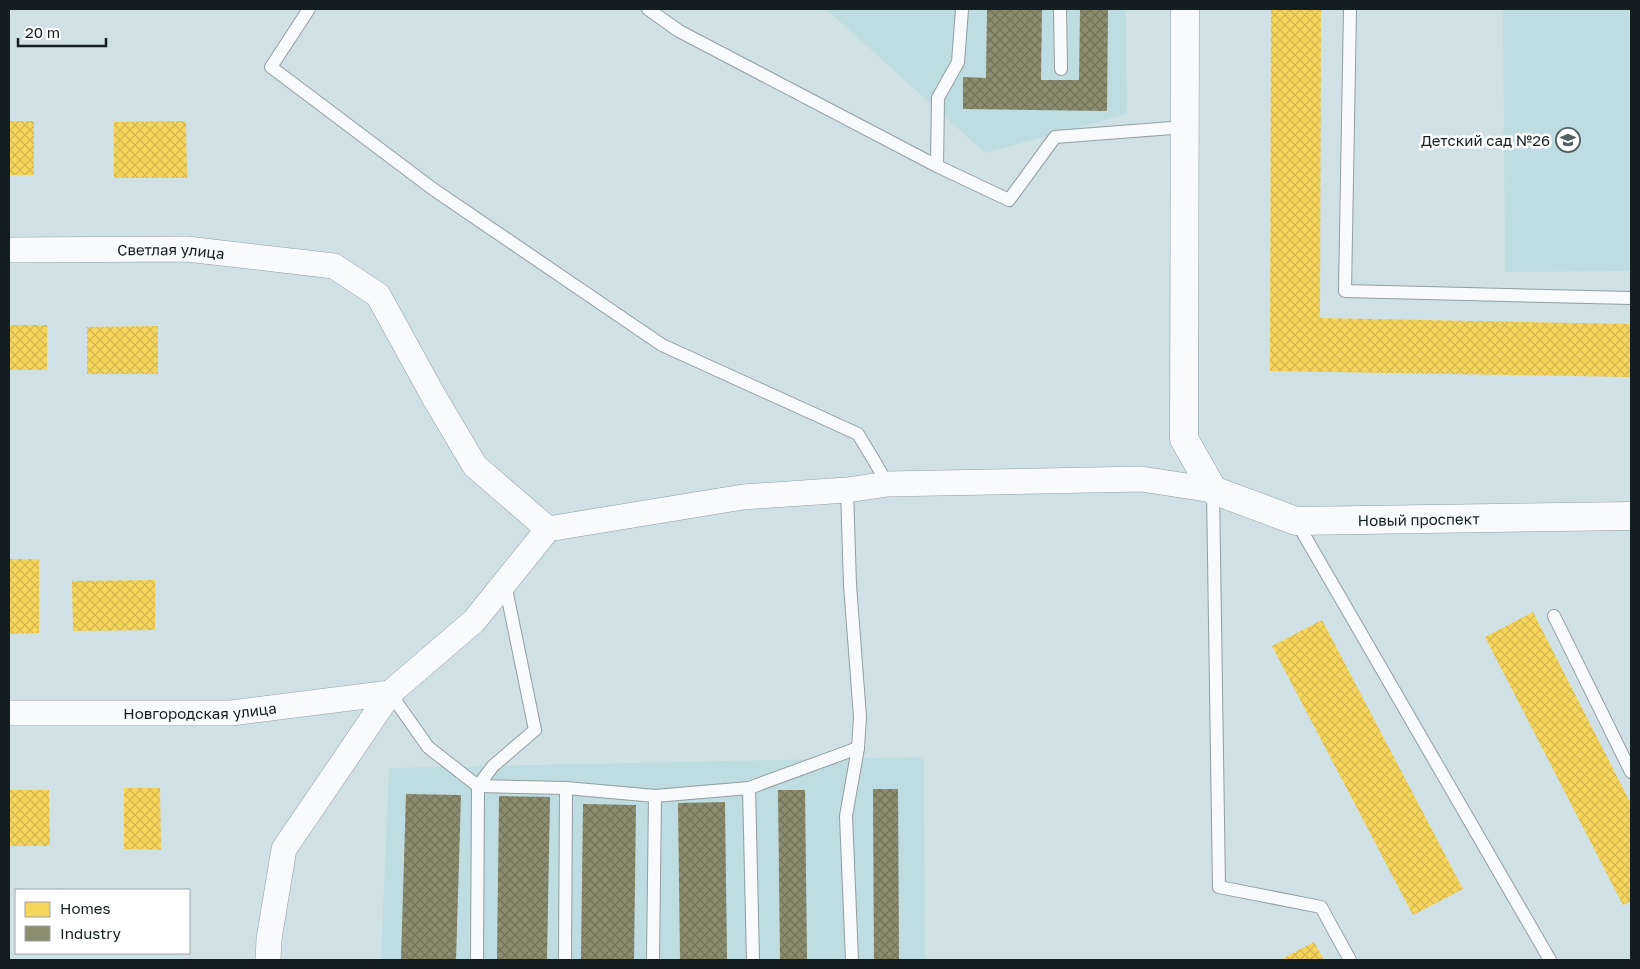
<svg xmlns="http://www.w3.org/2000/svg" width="1640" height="969" font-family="'Golos Text',sans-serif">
  <defs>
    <pattern id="homes-cross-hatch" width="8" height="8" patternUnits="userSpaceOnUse" patternTransform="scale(1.25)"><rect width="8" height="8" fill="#f6d55c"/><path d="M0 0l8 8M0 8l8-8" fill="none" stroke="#d2b650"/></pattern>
    <pattern id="industry-cross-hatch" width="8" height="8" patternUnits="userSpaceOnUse" patternTransform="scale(1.25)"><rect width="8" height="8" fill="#8c8c6e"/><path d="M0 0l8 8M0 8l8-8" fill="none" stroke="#71725a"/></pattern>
  </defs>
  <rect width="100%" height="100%" fill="#d0e1e5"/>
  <g fill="#bedce2">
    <path d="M826,9H1126L1127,114L985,153Z"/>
    <path d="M1503,9H1631V271L1505,272Z"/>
    <path d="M924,757L925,960H381L389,768Z"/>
  </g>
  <g fill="url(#homes-cross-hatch)">
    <path d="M1271,9H1321L1320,318L1631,324V377L1270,371Z"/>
    <rect x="9" y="121" width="25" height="54"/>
    <path d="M186,121L187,178H114V122Z"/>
    <rect x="9" y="325" width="38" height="45"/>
    <path d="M158,326V374H87V327Z"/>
    <path d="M9,559H39V633L9,634Z"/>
    <path d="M155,580V630L73,631L72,581Z"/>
    <path d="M1533,612L1631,804V901L1623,905L1485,637Z"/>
    <path d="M1322,620L1463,889L1413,915L1272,646Z"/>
    <path d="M124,788H160L161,850L124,849Z"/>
    <path d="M9,790H49L50,846H9Z"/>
    <path d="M1314,942L1324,960H1280Z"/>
  </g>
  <g fill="url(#industry-cross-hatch)">
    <path d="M987,9H1042L1041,80H1079L1080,9H1108L1107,111L963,109V77L986,78Z"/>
    <path d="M873,789H898L899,960H874Z"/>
    <path d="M778,790H805L807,960H780Z"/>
    <path d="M406,794L461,795L456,960H401Z"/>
    <path d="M499,796L550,797L547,960H497Z"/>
    <path d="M725,802L727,960H680L678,803Z"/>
    <path d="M583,804L636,805L634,960H581Z"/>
  </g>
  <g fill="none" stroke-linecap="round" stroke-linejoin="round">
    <defs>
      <g id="service">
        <path d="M309,9L271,67L433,189L662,345L858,434L888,484"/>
        <path d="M648,9L679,31L937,166L1009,200L1055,137L1185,127"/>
        <path d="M1060,9L1061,69"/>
        <path d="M1350,9L1345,291L1631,298"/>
        <path d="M937,166L938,98L958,62L962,9"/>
        <path d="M1213,490L1219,887L1321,907L1350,960"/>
        <path d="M1296,521L1550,960"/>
        <path d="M1554,616L1631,772"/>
        <path d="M390,693L428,747L478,786L566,788L655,796L749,788L858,748L860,717L850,585L847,490"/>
        <path d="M749,788L753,960"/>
        <path d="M477,960L478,786L493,766L535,730L505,584"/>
        <path d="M565,960L566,788"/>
        <path d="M653,960L655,796"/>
        <path d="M852,960L846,816L858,748"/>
      </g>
      <g id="minor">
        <path id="s1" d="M9,250L187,249L334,266L378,295L434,397L475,466L548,529"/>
        <path id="s2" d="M9,713H231L390,693"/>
        <path d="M268,960L269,939L284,849L390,693L474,621L548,529L743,497L847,490L888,484L1141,479L1213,490"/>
      </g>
      <g id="tertiary">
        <path id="s3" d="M1185,9L1184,439L1213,490L1296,521L1631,516"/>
      </g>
    </defs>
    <use href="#service" stroke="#919ea1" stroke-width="14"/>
    <use href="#minor" stroke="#919ea1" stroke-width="26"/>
    <use href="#tertiary" stroke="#919ea1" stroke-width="29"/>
    <use href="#service" stroke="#f8fafb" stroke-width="12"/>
    <use href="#minor" stroke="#f8fafb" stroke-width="25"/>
    <use href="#tertiary" stroke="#f8fafb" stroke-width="28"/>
  </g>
  <defs>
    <symbol id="school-ring" viewBox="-11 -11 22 22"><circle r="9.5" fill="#fff" stroke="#546265" stroke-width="1.5"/><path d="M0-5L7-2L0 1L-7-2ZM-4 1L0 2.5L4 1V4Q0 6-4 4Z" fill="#546265"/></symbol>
  </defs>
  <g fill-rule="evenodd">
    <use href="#school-ring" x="1554" y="126" width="28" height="28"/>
  </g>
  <g text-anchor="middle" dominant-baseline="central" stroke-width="5" stroke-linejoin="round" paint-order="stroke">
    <g font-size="15" fill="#121e20" stroke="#fff" text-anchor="end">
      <text x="1550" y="140">Детский сад №26</text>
    </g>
    <g font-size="15" fill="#121e20" stroke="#fff">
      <text stroke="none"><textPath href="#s1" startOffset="162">Светлая улица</textPath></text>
      <text stroke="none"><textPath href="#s3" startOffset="700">Новый проспект</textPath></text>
      <text stroke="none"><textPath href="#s2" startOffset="191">Новгородская улица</textPath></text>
    </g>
  </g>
  <rect width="1640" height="969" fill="none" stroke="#121e20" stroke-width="20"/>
  <rect x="15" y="889" width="175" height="65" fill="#ffffff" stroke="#a0a5a6"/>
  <rect x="25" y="902" width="25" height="15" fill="#f6d55c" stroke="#a0a5a6"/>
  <text x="60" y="914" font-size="15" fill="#121e20">Homes</text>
  <rect x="25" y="926" width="25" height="15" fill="#8c8c6e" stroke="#a0a5a6"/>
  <text x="60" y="939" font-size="15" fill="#121e20">Industry</text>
  <path d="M18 38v8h88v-8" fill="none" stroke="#121e20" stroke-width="2.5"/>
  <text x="25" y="38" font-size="15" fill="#121e20" stroke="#ffffff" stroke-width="4" paint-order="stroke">20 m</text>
</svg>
